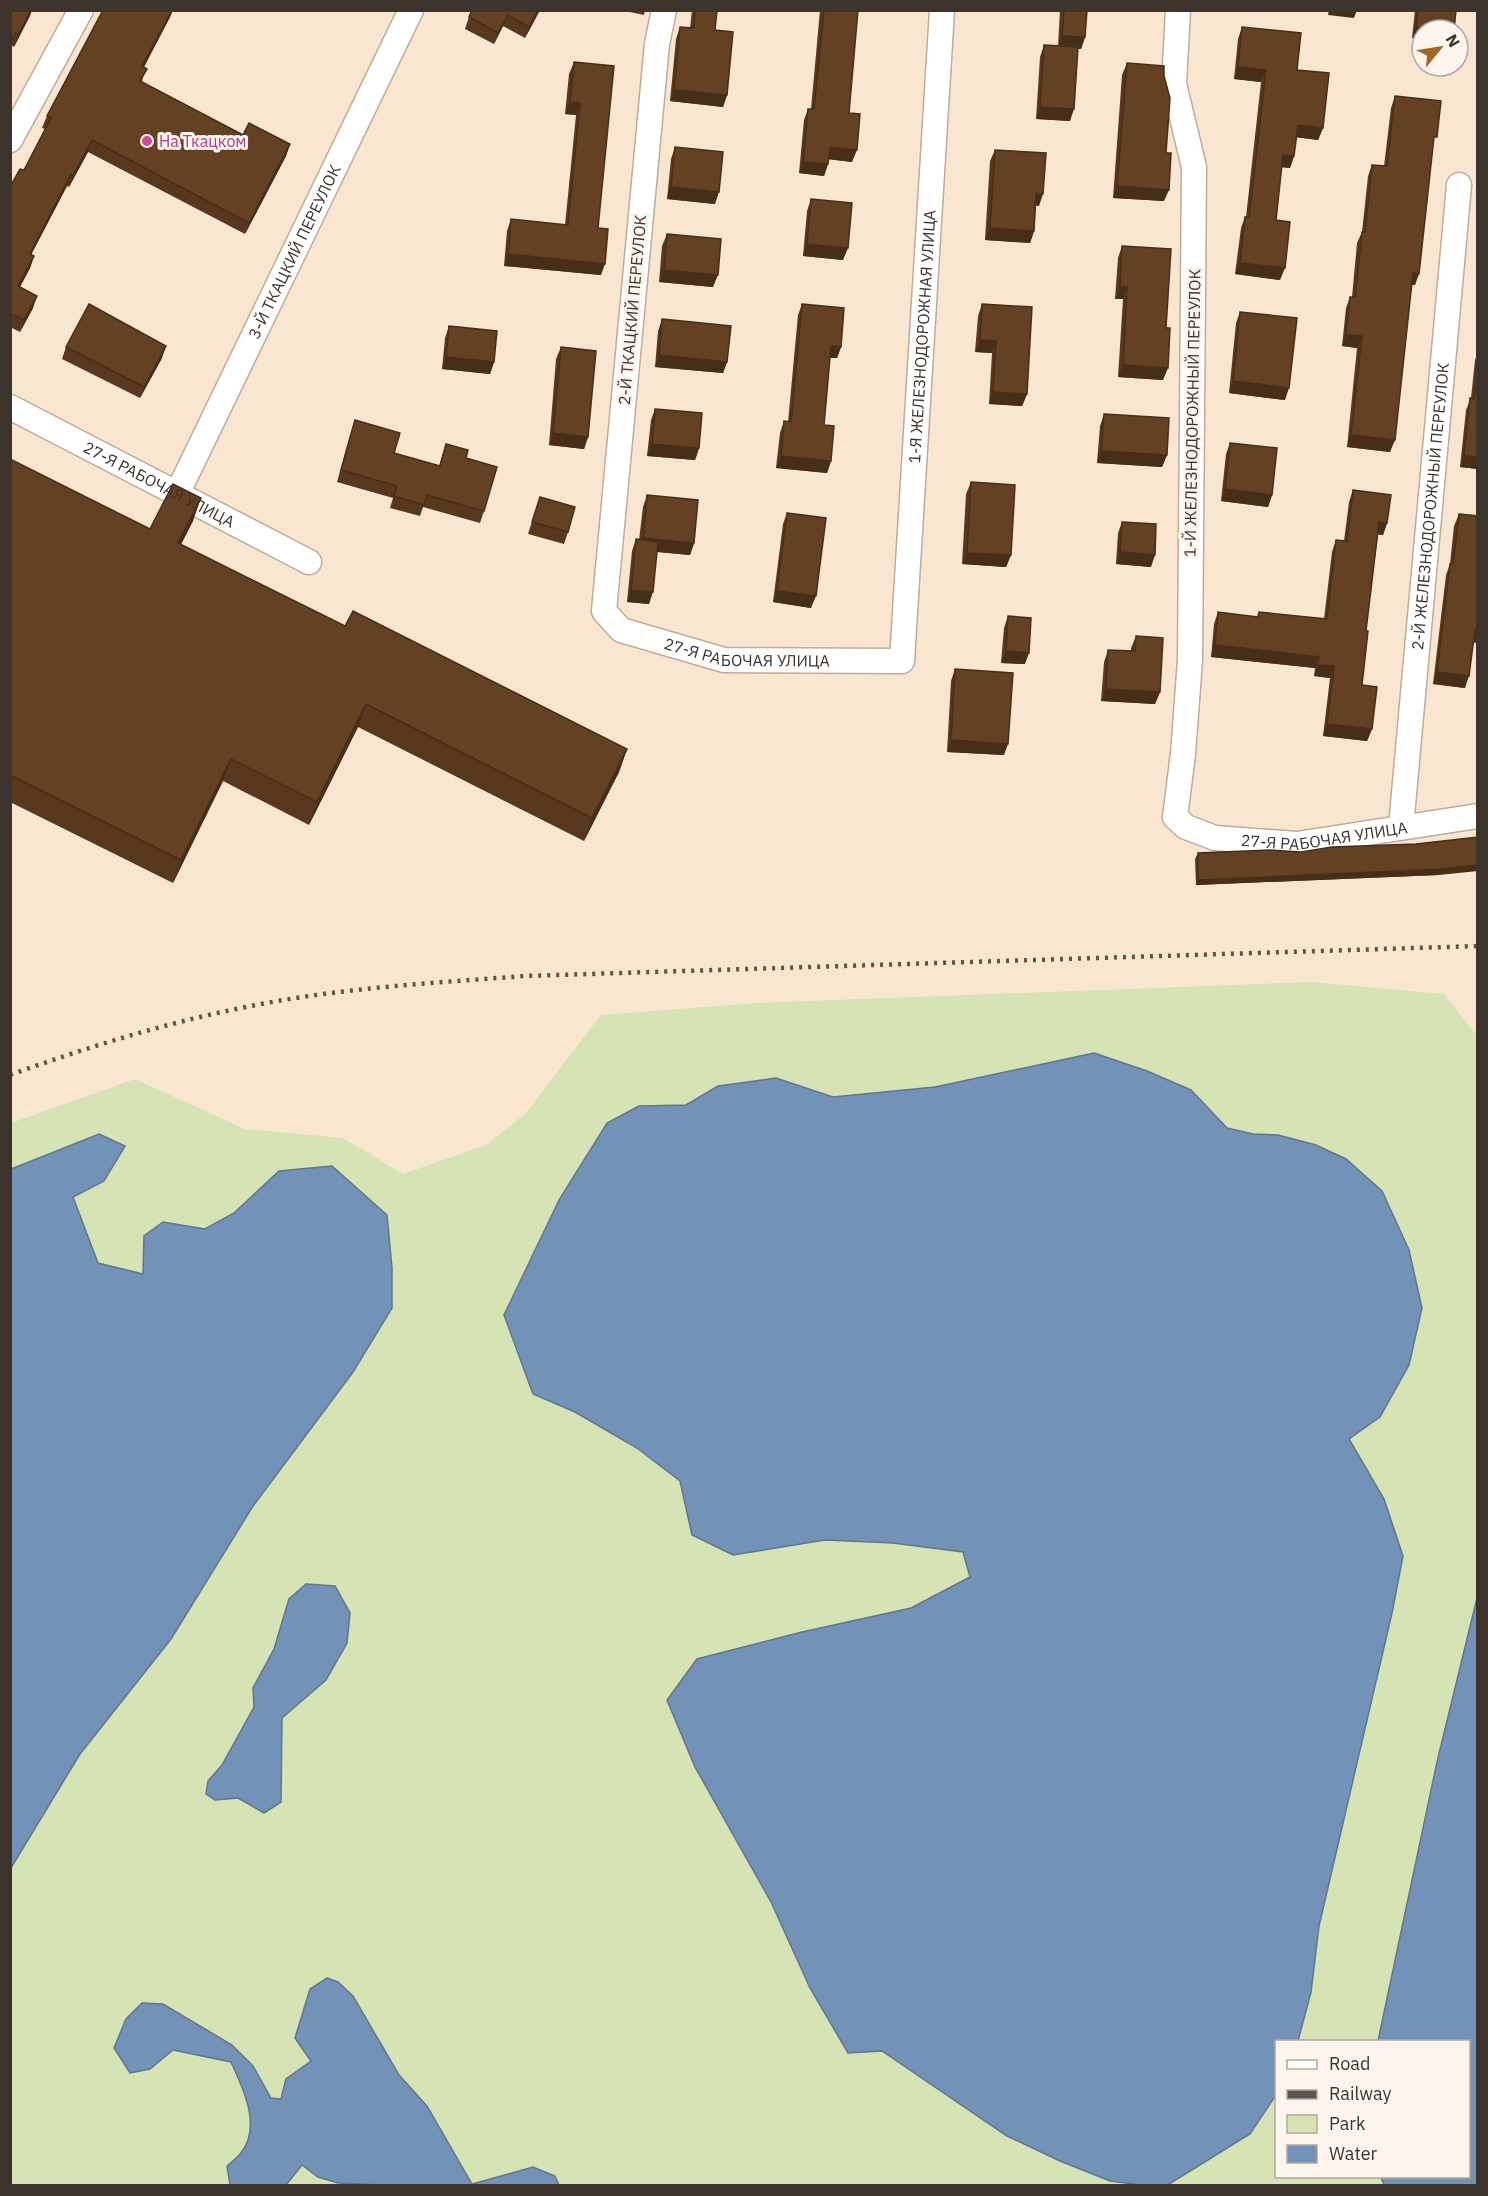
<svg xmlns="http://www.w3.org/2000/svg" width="1488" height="2196" font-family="'IBM Plex Sans',sans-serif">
  <rect width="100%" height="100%" fill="#f9e6d1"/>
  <path fill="#d5e3b5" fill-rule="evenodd" d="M1311,982L1444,994L1478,1037L1477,2185L11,2186V1123L135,1079L245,1129L343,1138L403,1174L486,1145L525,1114L601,1015L756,1003ZM1276,2042H1468V2176H1276Z"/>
  <g fill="#7292b7" stroke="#62768d" stroke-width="1.5">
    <path d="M1094,1053L1147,1071L1191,1090L1227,1128L1253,1134L1278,1135L1316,1145L1346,1159L1382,1191L1409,1250L1422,1308L1409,1365L1380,1417L1349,1439L1384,1499L1403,1556L1392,1613L1319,1926L1311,1992L1298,2041L1276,2042V2095L1250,2134L1166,2186L1141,2185L1110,2181L1060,2161L1007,2136L882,2051L848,2053L810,1988L771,1902L695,1767L667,1700L697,1659L802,1632L911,1608L970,1577L963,1552L893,1543L825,1540L733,1555L692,1535L680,1481L637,1448L575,1412L533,1394L504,1315L559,1200L607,1123L639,1106L686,1105L718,1086L776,1078L833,1097L935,1087Z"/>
    <path d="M99,1134L125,1146L104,1181L73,1197L98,1263L143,1274L144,1236L163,1222L205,1229L234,1213L279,1171L332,1166L387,1215L392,1268V1308L353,1372L253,1506L171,1639L80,1754L11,1868V1169Z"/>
    <path d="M306,1584L335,1586L350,1613L347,1643L326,1680L282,1718L281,1802L264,1813L238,1798L215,1800L206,1794L208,1781L222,1765L254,1707L253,1688L274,1649L289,1599Z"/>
    <path d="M1477,1598V2185H1384L1381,2177L1468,2176V2042L1378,2041L1437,1762Z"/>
    <path d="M327,1978L338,1982L353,1996L399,2075L427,2106L472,2184L533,2167L555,2176L559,2185L403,2186L338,2183L318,2177L302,2165L286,2185H230L227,2166C232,2162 237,2158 241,2153C262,2126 243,2088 231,2062L173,2050L150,2069L130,2073L114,2048L126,2019L142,2003L163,2004L232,2045L253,2066L271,2098L281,2099L286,2079L311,2061L295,2038L310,1989Z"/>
  </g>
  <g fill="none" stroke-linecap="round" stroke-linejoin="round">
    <defs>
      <g id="minor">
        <path id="s1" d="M664,10L657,44L604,611L621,630L724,660L902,661L942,10"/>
        <path id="s2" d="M1178,10L1174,84L1194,167L1190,660L1183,754L1175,817L1186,827L1215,838L1297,844L1478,816"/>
        <path d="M10,140L81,10"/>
        <path id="s3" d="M10,407L309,562"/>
        <path id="s4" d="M178,492L411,10"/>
        <path id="s5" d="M1401,827L1459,185"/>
      </g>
    </defs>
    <use href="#minor" stroke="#bfac99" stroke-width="27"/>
    <use href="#minor" stroke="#fff" stroke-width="24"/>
    <path stroke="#5d5349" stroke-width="4.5" stroke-dasharray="3 6" stroke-linecap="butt" d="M10,1075C88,1047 165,1023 246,1007C338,988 432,983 525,976L1478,946"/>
  </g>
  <g fill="#57381e">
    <path d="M10,10H32L14,47L11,45Z"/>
    <path d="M103,10H173L170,17L144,67L142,82L243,135L290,144L286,156L245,234L88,152L69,187L67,186L31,255L34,256L30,268L20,287L33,308L20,332L10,327V187L24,170L45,129L42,128L47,116Z"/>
    <path d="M540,10L525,38L503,26L494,44L465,29L469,17Z"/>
    <path d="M620,10H645L644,15Z"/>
    <path d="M692,10H717L715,30L727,95L723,107L670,101L676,39L680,27L690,28Z"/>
    <path d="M820,10H858L849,113L852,162L829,159L828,164L824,176L799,173L804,120L808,109H811Z"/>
    <path d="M1060,10H1087L1085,37L1081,49H1078L1070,121L1036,119L1040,57L1044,45L1058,46Z"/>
    <path d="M1415,10H1456L1412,38Z"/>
    <path d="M1242,27L1297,70L1323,128L1318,140L1296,137L1294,156L1290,168L1282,167L1276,220L1280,280L1235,274L1241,228L1245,217H1246L1261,82L1234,79L1238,39Z"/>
    <path d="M574,62L598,228L601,275L504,266L507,231L511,219L565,225L576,115L565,114L569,74Z"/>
    <path d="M1127,63L1166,153L1164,201L1113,198L1122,75Z"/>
    <path d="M1395,96L1433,149L1415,285H1412L1390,452L1347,447L1357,348L1342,346L1346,308L1350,297H1352L1357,243L1362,232L1368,176L1372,165L1384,166L1391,108Z"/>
    <path d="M675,147L715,204L667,199L671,159Z"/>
    <path d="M995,150L1039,206L1036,205L1034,231L1030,243L985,240L990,161Z"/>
    <path d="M811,199L843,260L803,256L807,211Z"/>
    <path d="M667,234L713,287L659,282L662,246Z"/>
    <path d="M1122,246L1166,328L1163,380L1118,377L1123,299H1115L1118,258Z"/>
    <path d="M802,304L841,347L837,358H830L824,425L831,461L827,473L776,468L780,433L784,421L788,422L798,315Z"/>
    <path d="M982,304L1027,394L1022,406L989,404L992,353L975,352L978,316Z"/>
    <path d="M1240,312L1285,400L1229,393L1236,323Z"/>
    <path d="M662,319L727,362L723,373L655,367L658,331Z"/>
    <path d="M449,326L494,362L490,374L442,369L445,338Z"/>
    <path d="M66,347L162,358L140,398L62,359Z"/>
    <path d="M561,347L588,437L584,449L549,445L556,359Z"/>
    <path d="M1478,353V469L1460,467L1466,410L1471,398L1475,360Z"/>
    <path d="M655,409L699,448L695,460L647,456L651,420Z"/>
    <path d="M1104,414L1167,455L1162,467L1097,463L1100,426Z"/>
    <path d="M355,420L394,453L439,466L446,444L466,458L484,511L480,523L423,507L420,516L390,508L393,498L337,482L351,432Z"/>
    <path d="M1230,443L1272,495L1268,507L1221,501L1226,454Z"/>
    <path d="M10,459L150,529L193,521L181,544L345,626L627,749L619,772L584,841L358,727L309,825L223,781L173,883L10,802Z"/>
    <path d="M971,482L1011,555L1006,567L962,564L966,494Z"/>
    <path d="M1353,490L1387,523L1383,535L1378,534L1366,631L1362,685L1372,729L1367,741L1323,736L1330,678L1314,676L1315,668L1211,657L1214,624L1218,612L1257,617L1259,612L1324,619L1332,552L1336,540L1344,541L1349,502Z"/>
    <path d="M647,495L694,543L690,555L657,552L649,604L627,602L632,551L636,539L639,540L643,507Z"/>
    <path d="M540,497L568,532L564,544L528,534Z"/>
    <path d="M787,513L811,608L773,602L783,524Z"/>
    <path d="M1459,514L1478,516V643L1473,642L1465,688L1433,684L1446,575L1450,564L1454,526Z"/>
    <path d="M1122,522L1151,567L1116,564L1118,533Z"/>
    <path d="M1008,616L1025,664L1001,663L1004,628Z"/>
    <path d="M1136,636L1160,692L1155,704L1101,701L1104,662L1108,650L1131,651V648Z"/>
    <path d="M955,669L1004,755L947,752L951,681Z"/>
    <path d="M1198,853L1439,875L1196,885L1195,859Z"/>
  </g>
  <g fill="#472e18">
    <path d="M31,10H32L30,16L14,47L18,35Z"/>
    <path d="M172,10H173L170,17L138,78L142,66Z"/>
    <path d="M538,10H540L525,38L529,27Z"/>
    <path d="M1329,10H1357L1354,18L1328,15Z"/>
    <path d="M508,15L503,26L494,44L498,33Z"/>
    <path d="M1416,27L1442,30H1422V40L1412,38Z"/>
    <path d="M1062,36L1085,37L1081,49L1058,47Z"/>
    <path d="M1238,67L1266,70L1261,82L1234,79Z"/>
    <path d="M674,90L727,95L723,107L670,101Z"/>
    <path d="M570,102L580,103L576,115L565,114Z"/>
    <path d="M1040,107L1074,109L1070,121L1036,119Z"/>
    <path d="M1298,125L1323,128L1318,140L1294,137Z"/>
    <path d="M92,140L88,152L69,187L73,175Z"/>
    <path d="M290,144L286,156L245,234L249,223Z"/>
    <path d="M830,147L857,150L852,162L826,159Z"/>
    <path d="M1283,155L1294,156L1290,168L1279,167Z"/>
    <path d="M803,162L828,164L824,176L799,173Z"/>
    <path d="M71,174L67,186L25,266L30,254Z"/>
    <path d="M1117,186L1169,190L1164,201L1113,198Z"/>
    <path d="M671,187L719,192L715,204L667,199Z"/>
    <path d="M1036,193L1043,194L1039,206L1032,205Z"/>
    <path d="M990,228L1034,231L1030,243L985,240Z"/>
    <path d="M807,244L848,248L843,260L803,256Z"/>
    <path d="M508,254L605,264L601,275L504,266Z"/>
    <path d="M34,256L30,268L14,298L18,286Z"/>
    <path d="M1240,263L1285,268L1280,280L1235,274Z"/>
    <path d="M664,270L718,275L713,287L659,282Z"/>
    <path d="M1413,273L1419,274L1415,285H1409Z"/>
    <path d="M1120,287H1127L1123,299H1115Z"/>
    <path d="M37,296L33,308L20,332L24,320Z"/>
    <path d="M1346,335L1362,336L1357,348L1342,346Z"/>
    <path d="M980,340L996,341L992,353L975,352Z"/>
    <path d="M166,346L162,358L140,398L144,387Z"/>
    <path d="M831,346L841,347L837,358H827Z"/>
    <path d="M659,355L727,362L723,373L655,367Z"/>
    <path d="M446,357L494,362L490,374L442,369Z"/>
    <path d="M1123,365L1168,368L1163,380L1118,377Z"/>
    <path d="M1233,381L1289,388L1285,400L1229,393Z"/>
    <path d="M993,392L1027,394L1022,406L989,404Z"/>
    <path d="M553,433L588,437L584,449L549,445Z"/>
    <path d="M1351,435L1395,440L1390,452L1347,447Z"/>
    <path d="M652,444L699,448L695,460L647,456Z"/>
    <path d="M1101,451L1167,455L1162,467L1097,463Z"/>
    <path d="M781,456L831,461L827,473L776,468Z"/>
    <path d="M1464,456L1478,457V469L1460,467Z"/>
    <path d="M1225,489L1272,495L1268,507L1221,501Z"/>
    <path d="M201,498L193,521L170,566L178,543Z"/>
    <path d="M1379,522L1387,523L1383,535L1375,534Z"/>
    <path d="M643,538L694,543L690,555L638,550Z"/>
    <path d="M1120,552L1155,555L1151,567L1116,564Z"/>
    <path d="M967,553L1011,555L1006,567L962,564Z"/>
    <path d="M631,590L653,592L649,604L627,602Z"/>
    <path d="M777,591L816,596L811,608L773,602Z"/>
    <path d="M1475,630H1478V643L1470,642Z"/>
    <path d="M1215,645L1319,657L1315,668L1211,657Z"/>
    <path d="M1006,651L1029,653L1025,664L1001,663Z"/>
    <path d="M1318,665L1334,666L1330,678L1314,676Z"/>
    <path d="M1437,672L1469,676L1465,688L1433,684Z"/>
    <path d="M1106,689L1160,692L1155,704L1101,701Z"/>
    <path d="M366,704L358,727L309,825L317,802Z"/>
    <path d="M1327,724L1372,729L1367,741L1323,736Z"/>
    <path d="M951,740L1008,744L1004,755L947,752Z"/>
    <path d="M627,749L619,772L584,841L592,818Z"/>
    <path d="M231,759L223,781L173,883L181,860Z"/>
    <path d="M1478,865V871L1439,875L1196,885L1198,880Z"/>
  </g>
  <g fill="#654123" stroke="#472e18" stroke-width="1.5">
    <path d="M10,10H31L18,35L15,33L10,43Z"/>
    <path d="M103,10H172L142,66L147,69L140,81L243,135L249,123L290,144L249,223L92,140L73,175L71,174L30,254L34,256L18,286L37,296L24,320L10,313V187L20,169L24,170L51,118L47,116Z"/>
    <path d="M472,10H538L529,27L508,15L498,33L469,17Z"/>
    <path d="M695,10H717L715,30L733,32L727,95L674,90L680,27L694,28Z"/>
    <path d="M824,10H858L849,113L860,114L857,150L830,147L828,164L803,162L808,109H814Z"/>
    <path d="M1064,10H1087L1085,37L1062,36Z"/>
    <path d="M1418,10H1456L1454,30H1442L1416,27Z"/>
    <path d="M1242,27L1301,33L1297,70L1329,73L1323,128L1298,125L1294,156L1283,155L1276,220L1290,222L1285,268L1240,263L1245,217H1249L1266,70L1238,67Z"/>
    <path d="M1044,45L1078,47L1074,109L1040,107Z"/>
    <path d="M574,62L614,66L598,228L608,229L605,264L508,254L511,219L568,225L580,103L570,102Z"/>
    <path d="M1127,63L1164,66V76L1170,98L1166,153H1171L1169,190L1117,186Z"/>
    <path d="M1395,96L1441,101L1437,137H1434L1419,274L1413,273L1395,440L1351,435L1362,336L1346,335L1350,297H1355L1362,232H1365L1372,165L1387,166Z"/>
    <path d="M675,147L723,152L719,192L671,187Z"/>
    <path d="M995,150L1046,153L1043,194L1036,193L1034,231L990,228Z"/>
    <path d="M811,199L852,203L848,248L807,244Z"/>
    <path d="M667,234L721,239L718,275L664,270Z"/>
    <path d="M1122,246L1171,249L1166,328H1170L1168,368L1123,365L1127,287H1120Z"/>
    <path d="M89,304L166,346L144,387L66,347Z"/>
    <path d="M802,304L844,308L841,347L831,346L824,425L834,426L831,461L781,456L784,421L791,422Z"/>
    <path d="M982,304L1032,307L1027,394L993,392L996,341L980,340Z"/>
    <path d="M1240,312L1297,318L1289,388L1233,381Z"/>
    <path d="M662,319L731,326L727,362L659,355Z"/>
    <path d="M449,326L497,331L494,362L446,357Z"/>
    <path d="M561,347L596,351L588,437L553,433Z"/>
    <path d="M1478,363V457L1464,456L1470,398L1474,399Z"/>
    <path d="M655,409L702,413L699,448L652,444Z"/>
    <path d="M1104,414L1169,418L1167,455L1101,451Z"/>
    <path d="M355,420L400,433L394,453L440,466L446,444L468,450L466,458L497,467L484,511L427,495L424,505L394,496L397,486L341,470Z"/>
    <path d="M1230,443L1277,448L1272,495L1225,489Z"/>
    <path d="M10,459L150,529L173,484L201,498L178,543L345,626L353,611L627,749L592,818L366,704L317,802L231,759L181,860L10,775Z"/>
    <path d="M971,482L1015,485L1011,555L967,553Z"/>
    <path d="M1353,490L1391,495L1387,523L1379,522L1366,631H1368L1362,685L1377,687L1372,729L1327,724L1334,666L1318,665L1319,657L1215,645L1218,612L1258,617L1259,612L1327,619L1336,540L1347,541Z"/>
    <path d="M647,495L698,500L694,543L643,538Z"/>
    <path d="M540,497L575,507L568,532L532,522Z"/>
    <path d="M787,513L826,518L816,596L777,591Z"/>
    <path d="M1459,514L1478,516V630H1475L1469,676L1437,672L1450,564H1453Z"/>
    <path d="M1122,522L1156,524L1155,555L1120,552Z"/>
    <path d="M636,539L658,542L653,592L631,590Z"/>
    <path d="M1008,616L1031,618L1029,653L1006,651Z"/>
    <path d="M1136,636L1163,638L1160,692L1106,689L1108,650L1135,651Z"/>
    <path d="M955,669L1013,673L1008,744L951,740Z"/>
    <path d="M1478,837V865L1441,869L1198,880V853L1270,850L1301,852L1332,847L1416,844Z"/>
  </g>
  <circle fill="#d1479c" stroke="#fdf5ed" stroke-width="2" cx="147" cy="141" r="6"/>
  <g text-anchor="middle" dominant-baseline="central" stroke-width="6" stroke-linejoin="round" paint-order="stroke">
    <g font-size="16" fill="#b23c85" stroke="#fdf5ed" text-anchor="start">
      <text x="159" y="141">На Ткацком</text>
    </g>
    <g font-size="16" fill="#3c342c" stroke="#fdf5ed">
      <text stroke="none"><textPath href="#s4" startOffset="267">3-Й ТКАЦКИЙ ПЕРЕУЛОК</textPath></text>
      <text transform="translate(632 310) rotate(-85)">2-Й ТКАЦКИЙ ПЕРЕУЛОК</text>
      <text stroke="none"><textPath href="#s1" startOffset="1240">1-Я ЖЕЛЕЗНОДОРОЖНАЯ УЛИЦА</textPath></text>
      <text transform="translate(1192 413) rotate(-89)">1-Й ЖЕЛЕЗНОДОРОЖНЫЙ ПЕРЕУЛОК</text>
      <text stroke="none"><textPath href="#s3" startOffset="168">27-Я РАБОЧАЯ УЛИЦА</textPath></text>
      <text stroke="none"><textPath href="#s5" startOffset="322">2-Й ЖЕЛЕЗНОДОРОЖНЫЙ ПЕРЕУЛОК</textPath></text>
      <text stroke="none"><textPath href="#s1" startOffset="759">27-Я РАБОЧАЯ УЛИЦА</textPath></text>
      <text stroke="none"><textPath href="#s2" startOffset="966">27-Я РАБОЧАЯ УЛИЦА</textPath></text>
    </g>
  </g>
  <rect width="1488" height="2196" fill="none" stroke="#3c342c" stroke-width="24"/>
  <rect x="1275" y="2040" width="195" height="138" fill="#fdf5ed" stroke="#b0a8a0" stroke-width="1.5"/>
  <rect x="1287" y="2060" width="30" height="9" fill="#ffffff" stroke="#b0a8a0" stroke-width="1.5"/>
  <text x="1329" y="2070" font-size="18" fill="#3c342c">Road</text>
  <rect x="1287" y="2090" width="30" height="9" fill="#5d5349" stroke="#b0a8a0" stroke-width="1.5"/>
  <text x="1329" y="2100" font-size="18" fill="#3c342c">Railway</text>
  <rect x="1287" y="2115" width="30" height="18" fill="#d5e3b5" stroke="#b0a8a0" stroke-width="1.5"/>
  <text x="1329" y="2130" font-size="18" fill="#3c342c">Park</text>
  <rect x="1287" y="2145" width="30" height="18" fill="#7292b7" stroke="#b0a8a0" stroke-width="1.5"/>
  <text x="1329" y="2160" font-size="18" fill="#3c342c">Water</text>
  <g transform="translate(1440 48) rotate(60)"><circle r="28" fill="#fdf5ed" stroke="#b0a8a0" stroke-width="1.5"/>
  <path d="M0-4.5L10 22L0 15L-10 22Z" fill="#a16825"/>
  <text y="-9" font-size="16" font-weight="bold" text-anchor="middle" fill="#3c342c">N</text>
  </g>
</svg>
